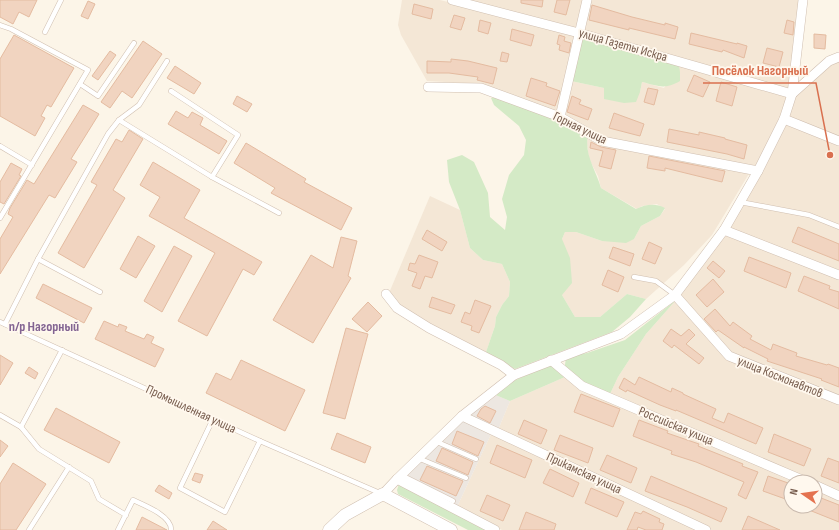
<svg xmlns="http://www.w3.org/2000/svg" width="839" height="530" font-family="'Sofia Sans Condensed',sans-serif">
  <rect width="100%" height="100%" fill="#fcf5e8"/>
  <g fill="#f4e7d6">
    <path d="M402,0H440L578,34L558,115L483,84L427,81L401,35L398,25Z"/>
    <path d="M460,0H585L578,31Z"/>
    <path d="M588,0H801L788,90L581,32Z"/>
    <path d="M839,60V137L787,117L795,95L831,64Z"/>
    <path d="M679,65L787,94L781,117L755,168L603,138L561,116L571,81L604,88L640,92L642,82L664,88Z"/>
    <path d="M786,125L839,146V272L728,229Z"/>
    <path d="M588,135L750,172L712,235L684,265L646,299L627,294L600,317H575L562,295V239L565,232H576L602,241L634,239L641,226L660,216L665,209L657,204L642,206L637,209L601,188L598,176L589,159L587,143Z"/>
    <path d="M430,196L460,210L470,248L483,260L502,264L510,282L509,296L502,305L496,317L495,326L486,352L430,326L399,307L389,293Z"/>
    <path d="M725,234L839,279V398L731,354L680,295Z"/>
    <path d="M676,300L725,358L839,404V493L610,394L618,377L646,334Z"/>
    <path d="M565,377L802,482H791V506H815V488L839,498V530H711L498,430L510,401Z"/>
    <path d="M492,432L701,530H502L457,507Z"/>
  </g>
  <path fill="#ede7e1" d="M493,394L510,401L498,430L492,432L457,507L400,479L462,418Z"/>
  <g fill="#d4eac6">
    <path d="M580,38L614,46L679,65L680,72V81C664,90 659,86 642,82L640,92L636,102L624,103L604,99V88L571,81Z"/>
    <path d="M499,97L548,116L588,135C584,155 596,170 601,188L636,209C646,204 656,203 665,208L660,216L641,226L634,239L626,243L602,241L576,232H565L562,239L570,258L572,283L562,295L575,317H600L627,294L646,299L630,317L612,332L515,369L486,352L495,326L496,317L502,305L509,296L510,282L502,264L483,260L470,248L460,210L449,182L447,160L462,155L474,162L488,193L490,217L505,230L507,217L502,199L509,175L524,155L526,140L519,126L494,105L491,98Z"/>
    <path d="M676,300L646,334L618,377L610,394L582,383L564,371L566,358L569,356L587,353L625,340Z"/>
    <path d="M548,365L554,366L565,377L510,401L493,394L509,383Z"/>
    <path d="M399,484L492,530H468L398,494L397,490Z"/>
  </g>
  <g fill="#f1d4c0" stroke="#e4bba0">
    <path d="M0,0H37L29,17L19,12L13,24L0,17Z"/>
    <path d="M521,0H543L542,7L521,3Z"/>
    <path d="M557,0H570L566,15L554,12Z"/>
    <path d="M88,1L95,4L88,19L81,16Z"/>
    <path d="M414,4L433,9L431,19L412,14Z"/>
    <path d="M592,5L632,17L665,25V23L678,27L675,39L629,28V30L589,20Z"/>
    <path d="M454,15L465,18L461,30L450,27Z"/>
    <path d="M480,20L491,23L488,34L478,31Z"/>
    <path d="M787,20L794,22L793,35L784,33Z"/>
    <path d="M512,29L534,35L531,46L510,40Z"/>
    <path d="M691,33L737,44V43L747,46L744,58L723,50L722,52L689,44Z"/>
    <path d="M814,34L826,35L825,49L814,48Z"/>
    <path d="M14,35L74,68L51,107L47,105L41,116L45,118L35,136L0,116V59Z"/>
    <path d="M559,35L565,37L564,41L571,43L569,53L559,50L560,45L557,44Z"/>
    <path d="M143,41L162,54L132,98L122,91L110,108L101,102Z"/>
    <path d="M767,48L783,52L779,67L763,63Z"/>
    <path d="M110,51L116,55L98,80L92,76Z"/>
    <path d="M502,52L509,54L507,62L500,61Z"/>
    <path d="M451,59L468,61L497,68L493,84L477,80L478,77L449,73H427V61L451,62Z"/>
    <path d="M175,66L201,83L194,94L167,78Z"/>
    <path d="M694,75L710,82L703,97L687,91Z"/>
    <path d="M531,78L547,83L546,86L560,91L555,106L526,96Z"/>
    <path d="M721,82L737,87L732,106L716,101Z"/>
    <path d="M648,88L658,90L654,105L644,102Z"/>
    <path d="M237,96L252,104L247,112L233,104Z"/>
    <path d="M572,96L581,100L579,104L592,109L588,120L567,112Z"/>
    <path d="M83,105L99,114L71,159L77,162L55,198L49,195L0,274V239L13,217L8,214L10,208L27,180L34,184Z"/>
    <path d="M176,111L188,118L192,112L203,118L200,125L227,141L219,154L168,124Z"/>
    <path d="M614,113L644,124L640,136L609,128Z"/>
    <path d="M669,129L699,135V132L725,138V139L747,145L744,159L727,154L667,142Z"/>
    <path d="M129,130L143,139L113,190L125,198L84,268L58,253L97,185L91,182L116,139L122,142Z"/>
    <path d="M591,142L601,147L616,150L611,169L599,166L603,151L590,148Z"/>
    <path d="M246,143L306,179L304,182L352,208L341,230L271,193L275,188L234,163Z"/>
    <path d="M649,156L725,171L722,182L665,168V171L647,168Z"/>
    <path d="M153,162L200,190L184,218L262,262L254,275L243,269L207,336L178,321L215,253L149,216L160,197L140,185Z"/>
    <path d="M11,163L22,169L19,175L21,176L4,204L0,202V182Z"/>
    <path d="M798,227L839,244V261L792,242Z"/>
    <path d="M427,230L447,242L442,251L422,239Z"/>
    <path d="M138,236L155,246L136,278L120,269Z"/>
    <path d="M341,237L357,241L348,276L351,278L313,343L273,320L311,255L333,268Z"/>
    <path d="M649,242L662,248L655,264L642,259Z"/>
    <path d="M174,246L192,256L162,312L144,301Z"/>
    <path d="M613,247L634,254L630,266L609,258Z"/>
    <path d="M419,255L438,262L432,278L425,276L420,289L412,286L417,273L408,270L410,263L415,264Z"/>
    <path d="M749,257L791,273L786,288L744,271Z"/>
    <path d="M713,261L725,271L719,278L707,268Z"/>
    <path d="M608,270L624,277L618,292L602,285Z"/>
    <path d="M804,276L830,286L829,289L839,292V309L798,291Z"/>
    <path d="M713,279L724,292L707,307L696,295Z"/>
    <path d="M43,284L92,308L84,323L36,298Z"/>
    <path d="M432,297L455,305L451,314L429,307Z"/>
    <path d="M475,300L491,306L479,333L471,330L472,326L461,322L465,312L470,314Z"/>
    <path d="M368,302L382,316L367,332L352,319Z"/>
    <path d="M715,309L730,326L733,322L752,336L750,339L771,350L773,344L797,353L796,356L827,365L828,364L839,368V387L821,380L822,379L767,361L768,359L744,347V348L718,330L716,332L704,319Z"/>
    <path d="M104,321L118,327L119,324L127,327L125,331L144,339L147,334L154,337L151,343L164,349L155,367L95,339Z"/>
    <path d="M346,328L368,334L345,419L323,413Z"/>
    <path d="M671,329L681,336L689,329L695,335L686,344L704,358L699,364L674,345L672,348L663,341Z"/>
    <path d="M0,355L13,363L0,385Z"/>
    <path d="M241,360L305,390L285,431L206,393L216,373L231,380Z"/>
    <path d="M29,367L38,373L35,379L25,373Z"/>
    <path d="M639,377L671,392L672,388L683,393V394L716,409L712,418L724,423L728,413L763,428L756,444L676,410V411L660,405L627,390L626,392L619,388L624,378L635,385Z"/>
    <path d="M581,394L620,409L613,427L574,412Z"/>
    <path d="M485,406L496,411L490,423L477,416L481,409Z"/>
    <path d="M56,408L120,442L109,463L44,430Z"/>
    <path d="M524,420L547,430L541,444L518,434Z"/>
    <path d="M639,420L668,431L667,433L699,444L698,446L743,464L742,466L758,472L746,499L738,495L744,482L696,462L671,454L672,451L633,436Z"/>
    <path d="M457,431L484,442L478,456L452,444Z"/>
    <path d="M337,433L371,447L365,463L331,449Z"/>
    <path d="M774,434L811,449L804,466L768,452Z"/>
    <path d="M560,435L593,448L588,463L554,450Z"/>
    <path d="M0,440L8,446L0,457Z"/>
    <path d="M497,445L532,460L525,478L490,463Z"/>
    <path d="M442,448L473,462L468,475L436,461Z"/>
    <path d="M607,455L637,468L631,483L600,470Z"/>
    <path d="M828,458L839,462V483L821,476Z"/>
    <path d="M13,463L46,484L16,530H0V484Z"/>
    <path d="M427,466L463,481L456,496L420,480Z"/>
    <path d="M550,469L579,483L573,497L543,483Z"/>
    <path d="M195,473L203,475L200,483L192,480Z"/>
    <path d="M651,476L727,508L721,522L687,507L645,491Z"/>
    <path d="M768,476L791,484V501L763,491Z"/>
    <path d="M159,485L172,493L169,499L155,491Z"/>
    <path d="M591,488L624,502L617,517L585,503Z"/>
    <path d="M487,495L510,505L503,521L480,511Z"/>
    <path d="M816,496L839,505V522L799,506H815Z"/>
    <path d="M643,511L660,519L659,522L664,524L662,530H646L638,527L637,530H627L635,512L641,514Z"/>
    <path d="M526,512L556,524L554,530H519Z"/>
    <path d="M748,516L780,530H742Z"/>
    <path d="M142,517L167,530H136Z"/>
    <path d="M213,521L227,530H207Z"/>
  </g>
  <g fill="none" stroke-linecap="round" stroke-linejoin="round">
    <defs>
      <g id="service">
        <path d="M0,25L11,29L88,70L0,218"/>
        <path d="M45,32L61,0"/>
        <path d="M80,84L98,96L134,43"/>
        <path d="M119,120L139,105L167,61"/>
        <path d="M0,146L32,165"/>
        <path d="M212,177L279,213"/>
        <path d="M740,202L809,215L839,227"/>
        <path d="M38,259L100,292"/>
        <path d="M634,277L656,281L675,295"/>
        <path d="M0,322L260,441L382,494"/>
        <path d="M5,324L38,259L108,134L119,120L212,177L238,135L171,91"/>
        <path d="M0,415L21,427L62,350"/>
        <path d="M213,419L180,488L225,512L260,441"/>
        <path d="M21,427L39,449L91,481L99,499L126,515"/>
        <path d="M435,441L476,459"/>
        <path d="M418,458L466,478"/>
        <path d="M401,475L453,501"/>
        <path d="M29,530L69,467"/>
        <path d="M118,530L133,500C144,505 172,516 171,530"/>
      </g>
      <g id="minor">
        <path d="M452,0L579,33L792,94"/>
        <path d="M428,87L481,88L560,117L602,141L758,171"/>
        <path d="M792,94L829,61L839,57"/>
        <path d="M560,117L587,0"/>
        <path d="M784,119L839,141"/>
        <path d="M724,230L839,275"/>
        <path d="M386,294L397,308L429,328L501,365L514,375"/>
        <path d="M675,295L729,356L839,400"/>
        <path d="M551,360L582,386L807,482"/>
        <path d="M462,416L706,530"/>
        <path d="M397,479L495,530"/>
        <path d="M815,485L839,496"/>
        <path d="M383,494L397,479L462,416L514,375L621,334L675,295L724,230L758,171L784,119L792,94L803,0"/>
      </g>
      <path id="tertiary" d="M329,530L345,515L383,494L451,530"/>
    </defs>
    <use href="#service" stroke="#d0bfb0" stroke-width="5.5"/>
    <use href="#minor" stroke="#d0bfb0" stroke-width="10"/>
    <use href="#tertiary" stroke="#d0bfb0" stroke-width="13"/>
    <use href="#service" stroke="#fff" stroke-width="4.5"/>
    <use href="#minor" stroke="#fff" stroke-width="9"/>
    <use href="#tertiary" stroke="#fff" stroke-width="12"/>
  </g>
  <g text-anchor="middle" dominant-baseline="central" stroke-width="3.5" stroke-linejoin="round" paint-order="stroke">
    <g font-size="13" fill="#765b4c" stroke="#fff8ee">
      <text transform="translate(623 45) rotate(16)">улица Газеты Искра</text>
      <text transform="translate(580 128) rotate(26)">Горная улица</text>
      <text transform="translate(780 377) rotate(22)">улица Космонавтов</text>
      <text transform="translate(191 409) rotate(25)">Промышленная улица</text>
      <text transform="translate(676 426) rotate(23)">Российская улица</text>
      <text transform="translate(584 473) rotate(25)">Прикамская улица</text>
    </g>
    <g font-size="14" font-weight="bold" fill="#836492" stroke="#fff8ee">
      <text x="44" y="326">п/р Нагорный</text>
    </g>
  </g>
  <path fill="none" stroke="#d9704f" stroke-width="1.5" d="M830 155L816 83H703"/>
  <circle fill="#d9704f" stroke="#fff8ee" stroke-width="1.5" cx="830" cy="155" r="4"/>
  <g font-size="14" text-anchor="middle" font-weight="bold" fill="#d9704f" stroke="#fff8ee" stroke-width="3.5" stroke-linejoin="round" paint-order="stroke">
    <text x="760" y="75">Посёлок Нагорный</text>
  </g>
  <g transform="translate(803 494) rotate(283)"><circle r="19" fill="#fff8ee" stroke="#c8b9ad"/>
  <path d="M0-3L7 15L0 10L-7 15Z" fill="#e4724f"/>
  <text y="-6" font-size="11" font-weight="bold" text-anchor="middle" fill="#765b4c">N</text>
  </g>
</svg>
